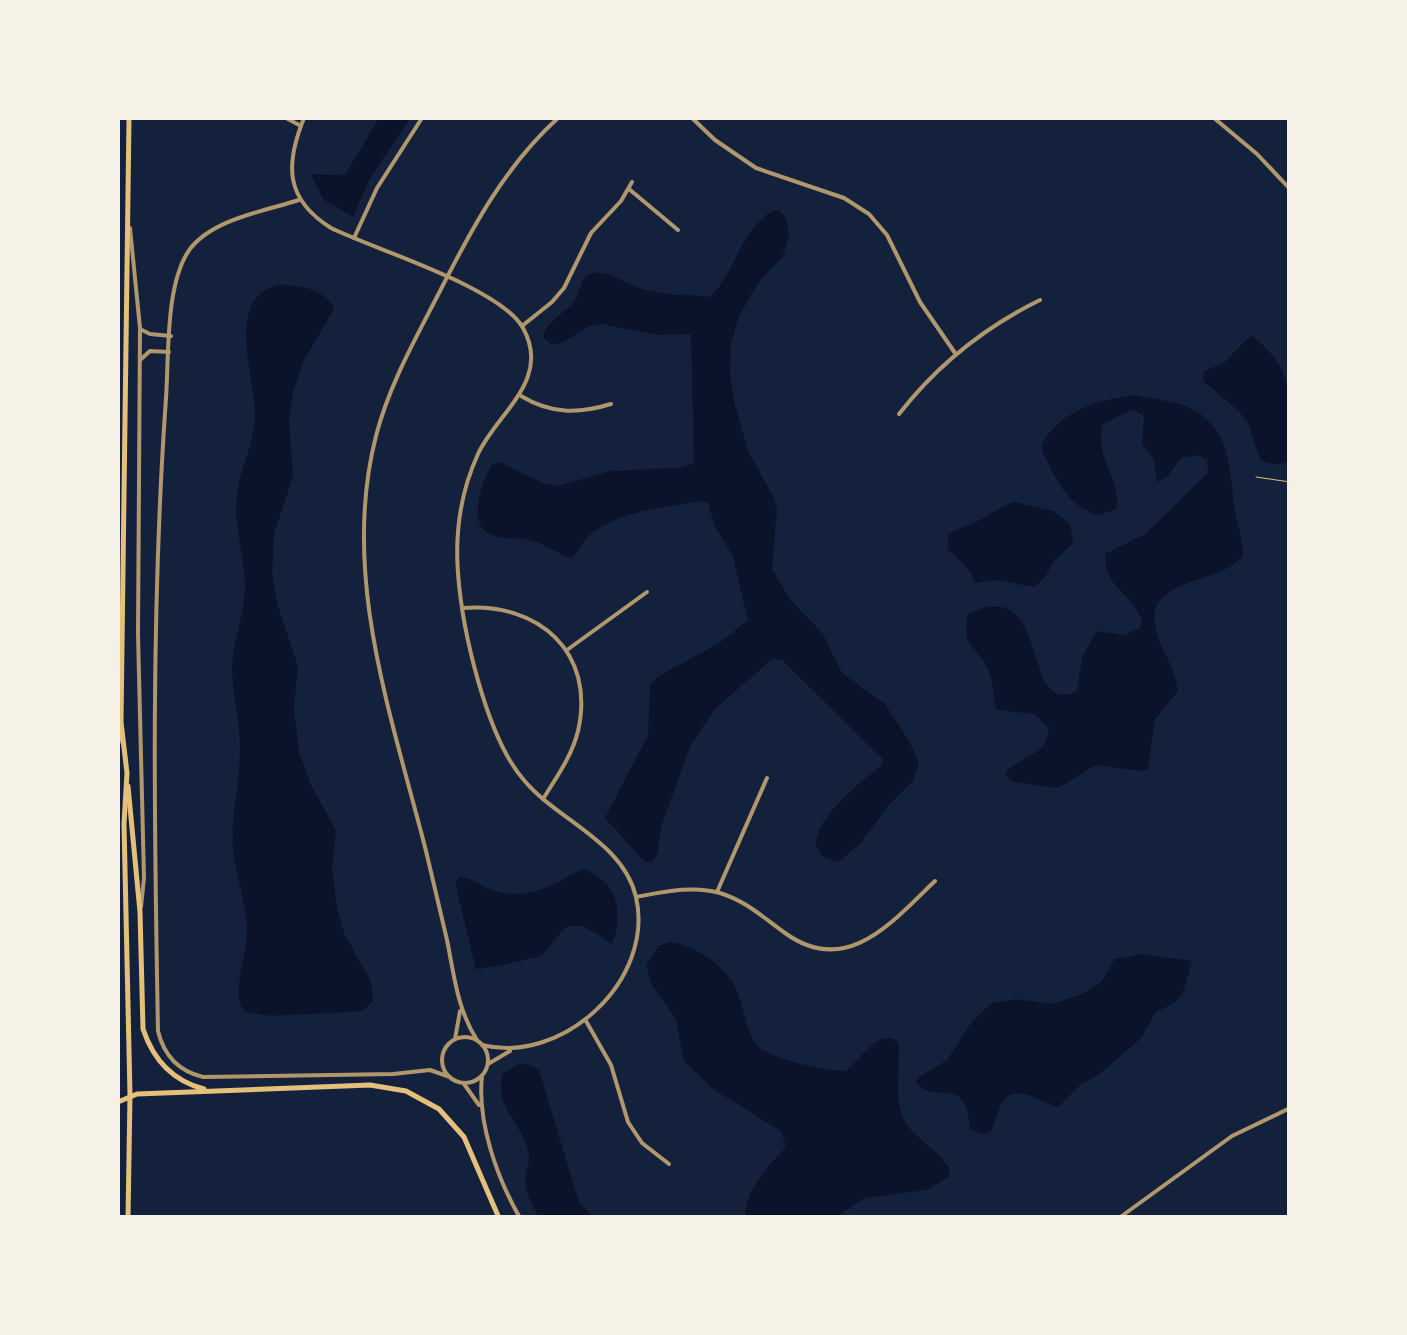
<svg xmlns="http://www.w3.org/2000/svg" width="1407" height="1335" font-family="'Varela Round',sans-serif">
  <rect width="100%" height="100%" fill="#14213d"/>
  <g fill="#0b132b">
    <path d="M379,118H410L370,179L353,217L324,200L310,174L345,175Z"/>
    <path d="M774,210L780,211L787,220L789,237L783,256L759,282L739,316L731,344L730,372L734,401L748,451L774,498L777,510L772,569L790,599L823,634L841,672L885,704L911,744L919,763L913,781L887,807L860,844L838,862L822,857L815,842C827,806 854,789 881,765L883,759L782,660L772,659L715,709L690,747L661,827L658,853L651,863L644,861L605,818L648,735L650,684L656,678L722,641L748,620L733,556L715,527L708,503L702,501C664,507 625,510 592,533C582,540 581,551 571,558C558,554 547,545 534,541C521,537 507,540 494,536C464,527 482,482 492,464L499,462L545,484L558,486L610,471L679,468L694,463L691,334L658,335L602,324L590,326L561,343L551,344L543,338C547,319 562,316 573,303C580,295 579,281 587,275C602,266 626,283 640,288C661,296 688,294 710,297C736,272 740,229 774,210Z"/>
    <path d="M278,285C299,285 325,288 334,309L303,362L293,392L289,420L293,476L274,534L272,574L277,603L298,666L294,709L299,752L311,785L336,830L332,867L337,908L345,935L371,982L373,1001L363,1011L272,1016L245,1012C230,997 247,954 247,932C247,903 236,878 233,850C230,816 240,785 240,751C241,724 232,696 232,668C233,640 245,614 245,586C245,555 233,527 237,495C240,467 255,443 255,414C255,376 224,298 278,285Z"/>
    <path d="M1251,335C1300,373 1290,407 1289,462C1279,465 1270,465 1260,460L1249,425L1239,411L1203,381L1204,371L1224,363Z"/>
    <path d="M1136,395C1151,399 1167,400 1182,405C1232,422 1229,470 1235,510C1237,525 1244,541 1243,556C1219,583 1177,575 1156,606C1149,640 1175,660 1178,691L1155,719L1148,769L1142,771L1096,765L1058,788L1012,782L1005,774L1007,770C1026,754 1046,756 1049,728L1034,714L996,710C993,697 994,683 988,670C976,643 961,649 968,614C1053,571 1019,720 1077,691L1082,658L1096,631L1123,635L1139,629L1142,623C1135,593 1104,590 1105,554L1145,534L1208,473L1207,460L1198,455L1181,458L1167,477L1157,482L1154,460L1142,444L1144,415L1131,410L1103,424C1093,457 1123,481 1116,509L1098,515C1066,506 1054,476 1041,448C1055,412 1100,399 1136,395Z"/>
    <path d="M1015,502L1053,511L1070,524L1073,543L1055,560L1045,577L1034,587L996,580L974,583L971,572L948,549V535C958,527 968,527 978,521C991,514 1000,506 1015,502Z"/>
    <path d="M581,869C616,877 625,913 612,944L584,926H568C556,934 552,947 540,956C535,958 481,970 476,969L455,883L459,877C471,878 479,885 489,889C524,902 552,887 581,869Z"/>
    <path d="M670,942C694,946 722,962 734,985C744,1003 744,1026 756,1044C767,1059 826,1071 845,1071C860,1060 880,1026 899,1043C901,1075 889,1110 916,1135C929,1147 940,1154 950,1169L948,1177L927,1190L864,1198L836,1217H745C745,1190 768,1166 786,1147L781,1131L713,1089L684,1061L676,1020L652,985L646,965L659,946Z"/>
    <path d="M1142,954L1192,961L1183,993L1176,1002L1156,1012L1141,1038L1100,1074L1080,1085L1058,1107C1038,1101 1012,1080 1000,1107C996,1116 995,1123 991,1131L984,1134L970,1130C967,1073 939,1106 916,1083L918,1078L947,1060L973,1020L992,1003L1016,999L1051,1004L1080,995L1101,982L1115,959Z"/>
    <path d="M519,1064L530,1065L539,1070L579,1202L594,1217H539C533,1206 525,1193 525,1180C525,1172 529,1164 529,1156C525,1124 492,1108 503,1073Z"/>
  </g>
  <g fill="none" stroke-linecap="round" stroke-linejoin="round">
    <path stroke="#e5c07b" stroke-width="1" d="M1256,477L1290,482"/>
    <g stroke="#b1986c" stroke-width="4">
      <path d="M286,118L301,126"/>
      <path d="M304,118C285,165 285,199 331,228C376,250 500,287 523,328C552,380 497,413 478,454C461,491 455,533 458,573C462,629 486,736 523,779C556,820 623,841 636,897C655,980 563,1065 482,1045"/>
      <path d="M692,118L715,140L756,168L844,198L869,214L887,235L920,302L955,353"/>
      <path d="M1214,118L1257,154L1290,189"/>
      <path d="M629,189L678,230"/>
      <path d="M299,200C265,211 213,219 190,249C165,283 169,357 166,398C151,609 154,819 158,1031C164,1056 178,1071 203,1077L393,1074L430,1070L450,1077"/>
      <path d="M130,228L140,328L138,634L144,878L141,907"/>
      <path d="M354,238L377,188L422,118"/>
      <path d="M522,326L552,302L564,288L591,233L621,201L632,182"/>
      <path d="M142,330L150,334L171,336"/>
      <path d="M140,360L150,351L169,352"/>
      <path d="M521,396C551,414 578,414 611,404"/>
      <path d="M899,414C938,364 983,328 1040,300"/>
      <path d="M463,608C538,602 596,652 578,731C572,756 556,778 543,799"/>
      <path d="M567,650L647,592"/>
      <path d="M717,892L767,778"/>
      <path d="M636,897C663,892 693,885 720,893C746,901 764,918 785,933C847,978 893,921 935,881"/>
      <path d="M586,1021L611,1065L628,1122L642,1143L669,1164"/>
      <circle cx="465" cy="1060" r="23"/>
      <path d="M455,1039L460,1011"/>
      <path d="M477,1040C457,1009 454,974 447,940C440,910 433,881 426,851C392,717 340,575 376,436C389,385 416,338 440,291C472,228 505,166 558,118"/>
      <path d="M488,1064L510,1051"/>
      <path d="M482,1076C477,1122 497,1178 520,1218"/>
      <path d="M464,1084L479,1105"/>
      <path d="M1119,1218L1232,1136L1290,1108"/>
    </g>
    <g stroke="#e5c07b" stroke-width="5">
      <path d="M118,743L120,729"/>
      <path d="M128,786L140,912L143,1029C153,1059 173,1081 204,1089"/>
      <path d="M118,1102L137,1094L370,1085L406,1091L439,1109L464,1137L499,1218"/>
      <path d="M128,1218L130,1095L124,824L127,773L121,722L129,118"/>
    </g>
  </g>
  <rect width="1407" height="1335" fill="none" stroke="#f6f1e7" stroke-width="240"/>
</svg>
